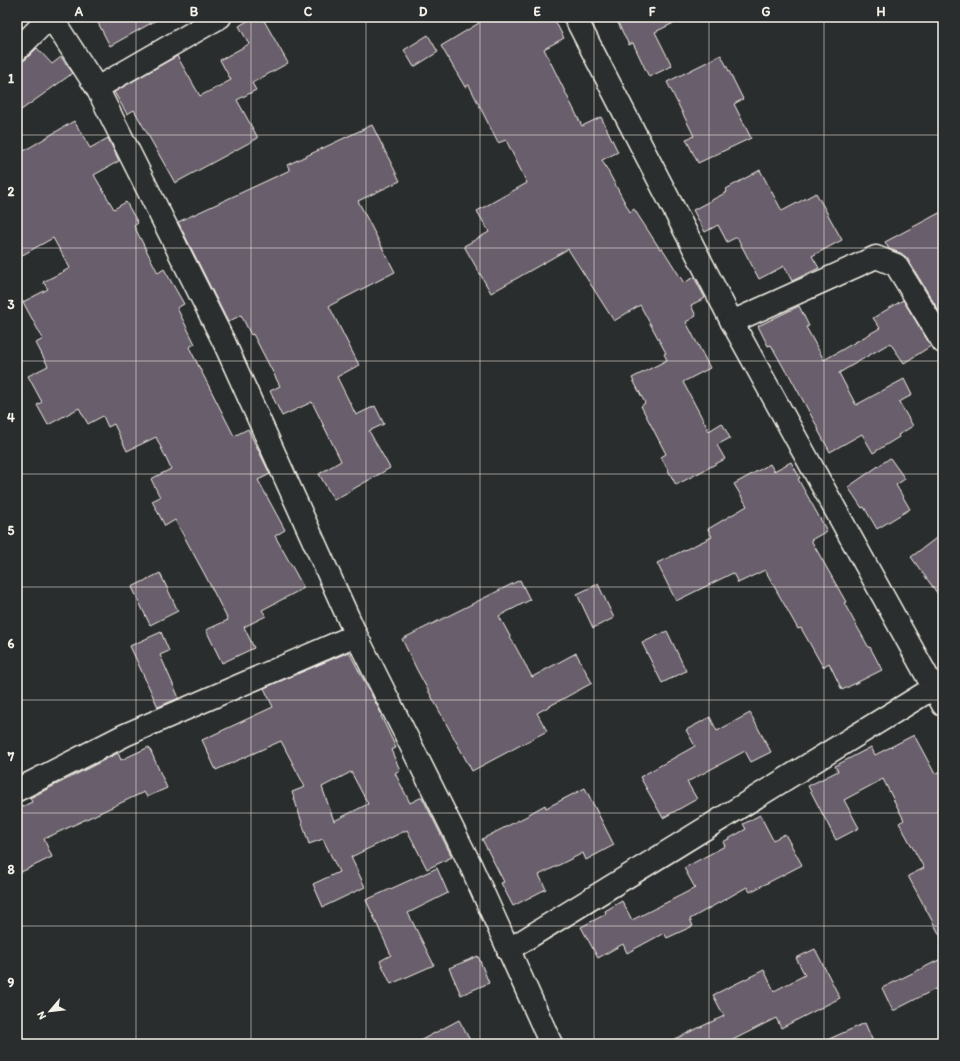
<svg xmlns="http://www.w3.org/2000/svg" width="960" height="1061" font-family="Itim,sans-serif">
  <rect width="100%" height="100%" fill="#2a2d2e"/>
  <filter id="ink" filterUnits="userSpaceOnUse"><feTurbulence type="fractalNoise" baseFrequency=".025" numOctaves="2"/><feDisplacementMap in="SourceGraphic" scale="8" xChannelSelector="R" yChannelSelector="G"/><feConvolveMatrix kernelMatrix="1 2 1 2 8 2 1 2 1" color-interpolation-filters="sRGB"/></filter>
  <g filter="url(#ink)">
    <g fill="#695e6c" stroke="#f4f1e8" fill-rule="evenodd">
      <path d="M95,17H162L110,46Z"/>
      <path d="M254,17H262L288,63L252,83L256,90L237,100L258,138L175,183L134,110L127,114L114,92L177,56L200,96L231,80L220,60L249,44L239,26Z"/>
      <path d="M476,17H553L564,38L544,49L582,126L601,117L618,152L602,160L630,212L634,209L660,249L662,248L684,283L694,277L705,298L691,305L696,316L686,322L710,368L683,382L709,431L722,423L730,438L717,445L725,459L676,485L661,457L666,454L641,406L645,403L632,378L667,360L664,354L666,353L640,305L614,321L568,249L491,293L464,246L489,232L477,211L527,183L506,140L498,143L469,85L465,87L441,46L479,23Z"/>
      <path d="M615,17H686L655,32L672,66L649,77L633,43L629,45Z"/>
      <path d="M428,35L438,52L414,67L404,50Z"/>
      <path d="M37,48L52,64L61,57L73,73L17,113V62H21L26,59Z"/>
      <path d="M721,55L743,99L734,104L751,138L698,163L686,139L694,136L667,82Z"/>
      <path d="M74,121L90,148L108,138L119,161L94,175L114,209L126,202L138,223L134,226L158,273L164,269L184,304L177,308L195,344L189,347L234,436L248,429L270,474L258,480L285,530L275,536L304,588L262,610L266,616L244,627L254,648L222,663L206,630L228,620L204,573L175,520L165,526L152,501L160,497L151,479L171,469L156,437L127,451L114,424L108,427L103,416L88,424L79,408L48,425L37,405L42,402L28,376L48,366L36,343L43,339L23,302L48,289L43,282L70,268L53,238L17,258V155Z"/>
      <path d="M372,125L400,181L358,201L395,272L329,306L359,365L337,377L356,415L375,406L384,424L369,431L390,468L334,500L319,474L341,461L312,402L282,416L270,391L280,386L253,334L251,335L241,315L228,322L178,222L290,170L287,165Z"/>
      <path d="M760,170L782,211L816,193L842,240L812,256L819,268L792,281L784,266L759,279L737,237L727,242L718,225L705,232L693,210L727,192L726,189Z"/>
      <path d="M943,211V318L907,258L901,253L889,249L885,242Z"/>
      <path d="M903,300L931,346L904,363L890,343L839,373L856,405L904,379L912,395L899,402L913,426L898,435L899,437L873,453L862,434L830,452L818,430H819L787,371L786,372L771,345L768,346L758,326L799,306L809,326L806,327L824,360L880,328L873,318Z"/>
      <path d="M890,458L905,479L896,485L910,509L877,529L864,507L862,508L848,487Z"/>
      <path d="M791,462L800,478L798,479L827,531L811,540L846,602L844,603L869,648L870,647L882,670L842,690L829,663L823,667L801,628L798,629L765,570L738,583L733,573L676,601L657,563L712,537L708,529L747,506L734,484L770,464L774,471Z"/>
      <path d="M943,533V601L911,557Z"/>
      <path d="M160,573L178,611L150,625L132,587Z"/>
      <path d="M520,580L530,600L499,616L532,677L576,653L592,683L537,713L547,731L472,771L417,670L402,639Z"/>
      <path d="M598,584L614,618L593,628L577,594Z"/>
      <path d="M667,631L686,671L662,683L642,643Z"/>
      <path d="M161,632L169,651L160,655L179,698L158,707L130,646Z"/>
      <path d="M349,652L382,715L381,716L396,748L391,750L400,770L395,773L410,803L422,797L452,857L427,869L407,830L351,857L365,887L323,907L313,884L339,872L323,839L309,844L292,792L305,787L281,741L216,770L202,740L273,707L264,688ZM351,772L368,804L334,821L322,787Z"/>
      <path d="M750,713L771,752L751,762L745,751L687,782L697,799L663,818L640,777L695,746L686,730L710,717L717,731Z"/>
      <path d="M914,735L935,774L943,770V941L908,876L924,868L899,823L904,820L883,779L844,800L859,828L836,840L808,786L838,771L835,766L871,747L875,755Z"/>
      <path d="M149,747L167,788L147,797L144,792L44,839L52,857L17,874V809L32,802L30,798L118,753L121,760Z"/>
      <path d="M585,788L614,845L586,860L583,853L539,875L546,889L513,906L501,883L504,882L482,839L529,815V814L545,805L546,808Z"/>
      <path d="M760,815L773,840L785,834L802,865L750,892L747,887L690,919L693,926L667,938L664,933L627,953L623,944L598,958L581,927L606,914L605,911L622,901L632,920L695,888L684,868L725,846L723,842L746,829L743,824Z"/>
      <path d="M437,868L448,893L408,913L434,965L391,984L380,961L391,955L366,900Z"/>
      <path d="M815,949L840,998L781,1028L776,1018L725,1044H664L724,1016L713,995L764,970L774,991L805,975L796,958Z"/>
      <path d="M478,956L489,983L461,995L449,968Z"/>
      <path d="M943,958V985L893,1011L882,988Z"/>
      <path d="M459,1020L472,1044H414Z"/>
      <path d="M865,1023L874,1044H818Z"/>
    </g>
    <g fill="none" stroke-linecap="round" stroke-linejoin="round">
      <defs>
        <g id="minor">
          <path d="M51,17L97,88L224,342L356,635L471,866L551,1044"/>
          <path d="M575,17L732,322L943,705"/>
          <path d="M17,50L50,17"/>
          <path d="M97,88L220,17"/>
          <path d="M732,322L876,257L896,265L943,342"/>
          <path d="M17,790L125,735L356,635"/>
          <path d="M508,950L943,682"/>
        </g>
      </defs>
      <use href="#minor" stroke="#f4f1e8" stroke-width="25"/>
      <use href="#minor" stroke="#2a2d2e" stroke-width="22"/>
    </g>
  </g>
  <path fill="none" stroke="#f4f1e8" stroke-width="1" stroke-opacity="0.55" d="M136,17V1044M251,17V1044M366,17V1044M480,17V1044M594,17V1044M709,17V1044M824,17V1044M17,135H943M17,248H943M17,361H943M17,474H943M17,587H943M17,700H943M17,813H943M17,926H943"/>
  <rect width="960" height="1061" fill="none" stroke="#2a2d2e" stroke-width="44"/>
  <g transform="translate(50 1011) rotate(242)" stroke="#2a2d2e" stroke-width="3" paint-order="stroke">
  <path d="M0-3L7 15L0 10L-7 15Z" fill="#f4f1e8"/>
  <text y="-6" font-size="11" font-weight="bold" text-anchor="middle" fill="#f4f1e8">N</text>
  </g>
  <rect x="22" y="22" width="916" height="1017" fill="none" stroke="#f4f1e8" stroke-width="1.5"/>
  <g font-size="13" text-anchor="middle" font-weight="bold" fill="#f4f1e8">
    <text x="79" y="16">A</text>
    <text x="194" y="16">B</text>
    <text x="308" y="16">C</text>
    <text x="423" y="16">D</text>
    <text x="537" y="16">E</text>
    <text x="652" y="16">F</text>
    <text x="766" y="16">G</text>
    <text x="881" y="16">H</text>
    <text x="11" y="83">1</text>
    <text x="11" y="196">2</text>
    <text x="11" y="309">3</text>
    <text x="11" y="422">4</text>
    <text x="11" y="535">5</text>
    <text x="11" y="648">6</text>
    <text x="11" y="761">7</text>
    <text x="11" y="874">8</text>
    <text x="11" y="987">9</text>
  </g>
</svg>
